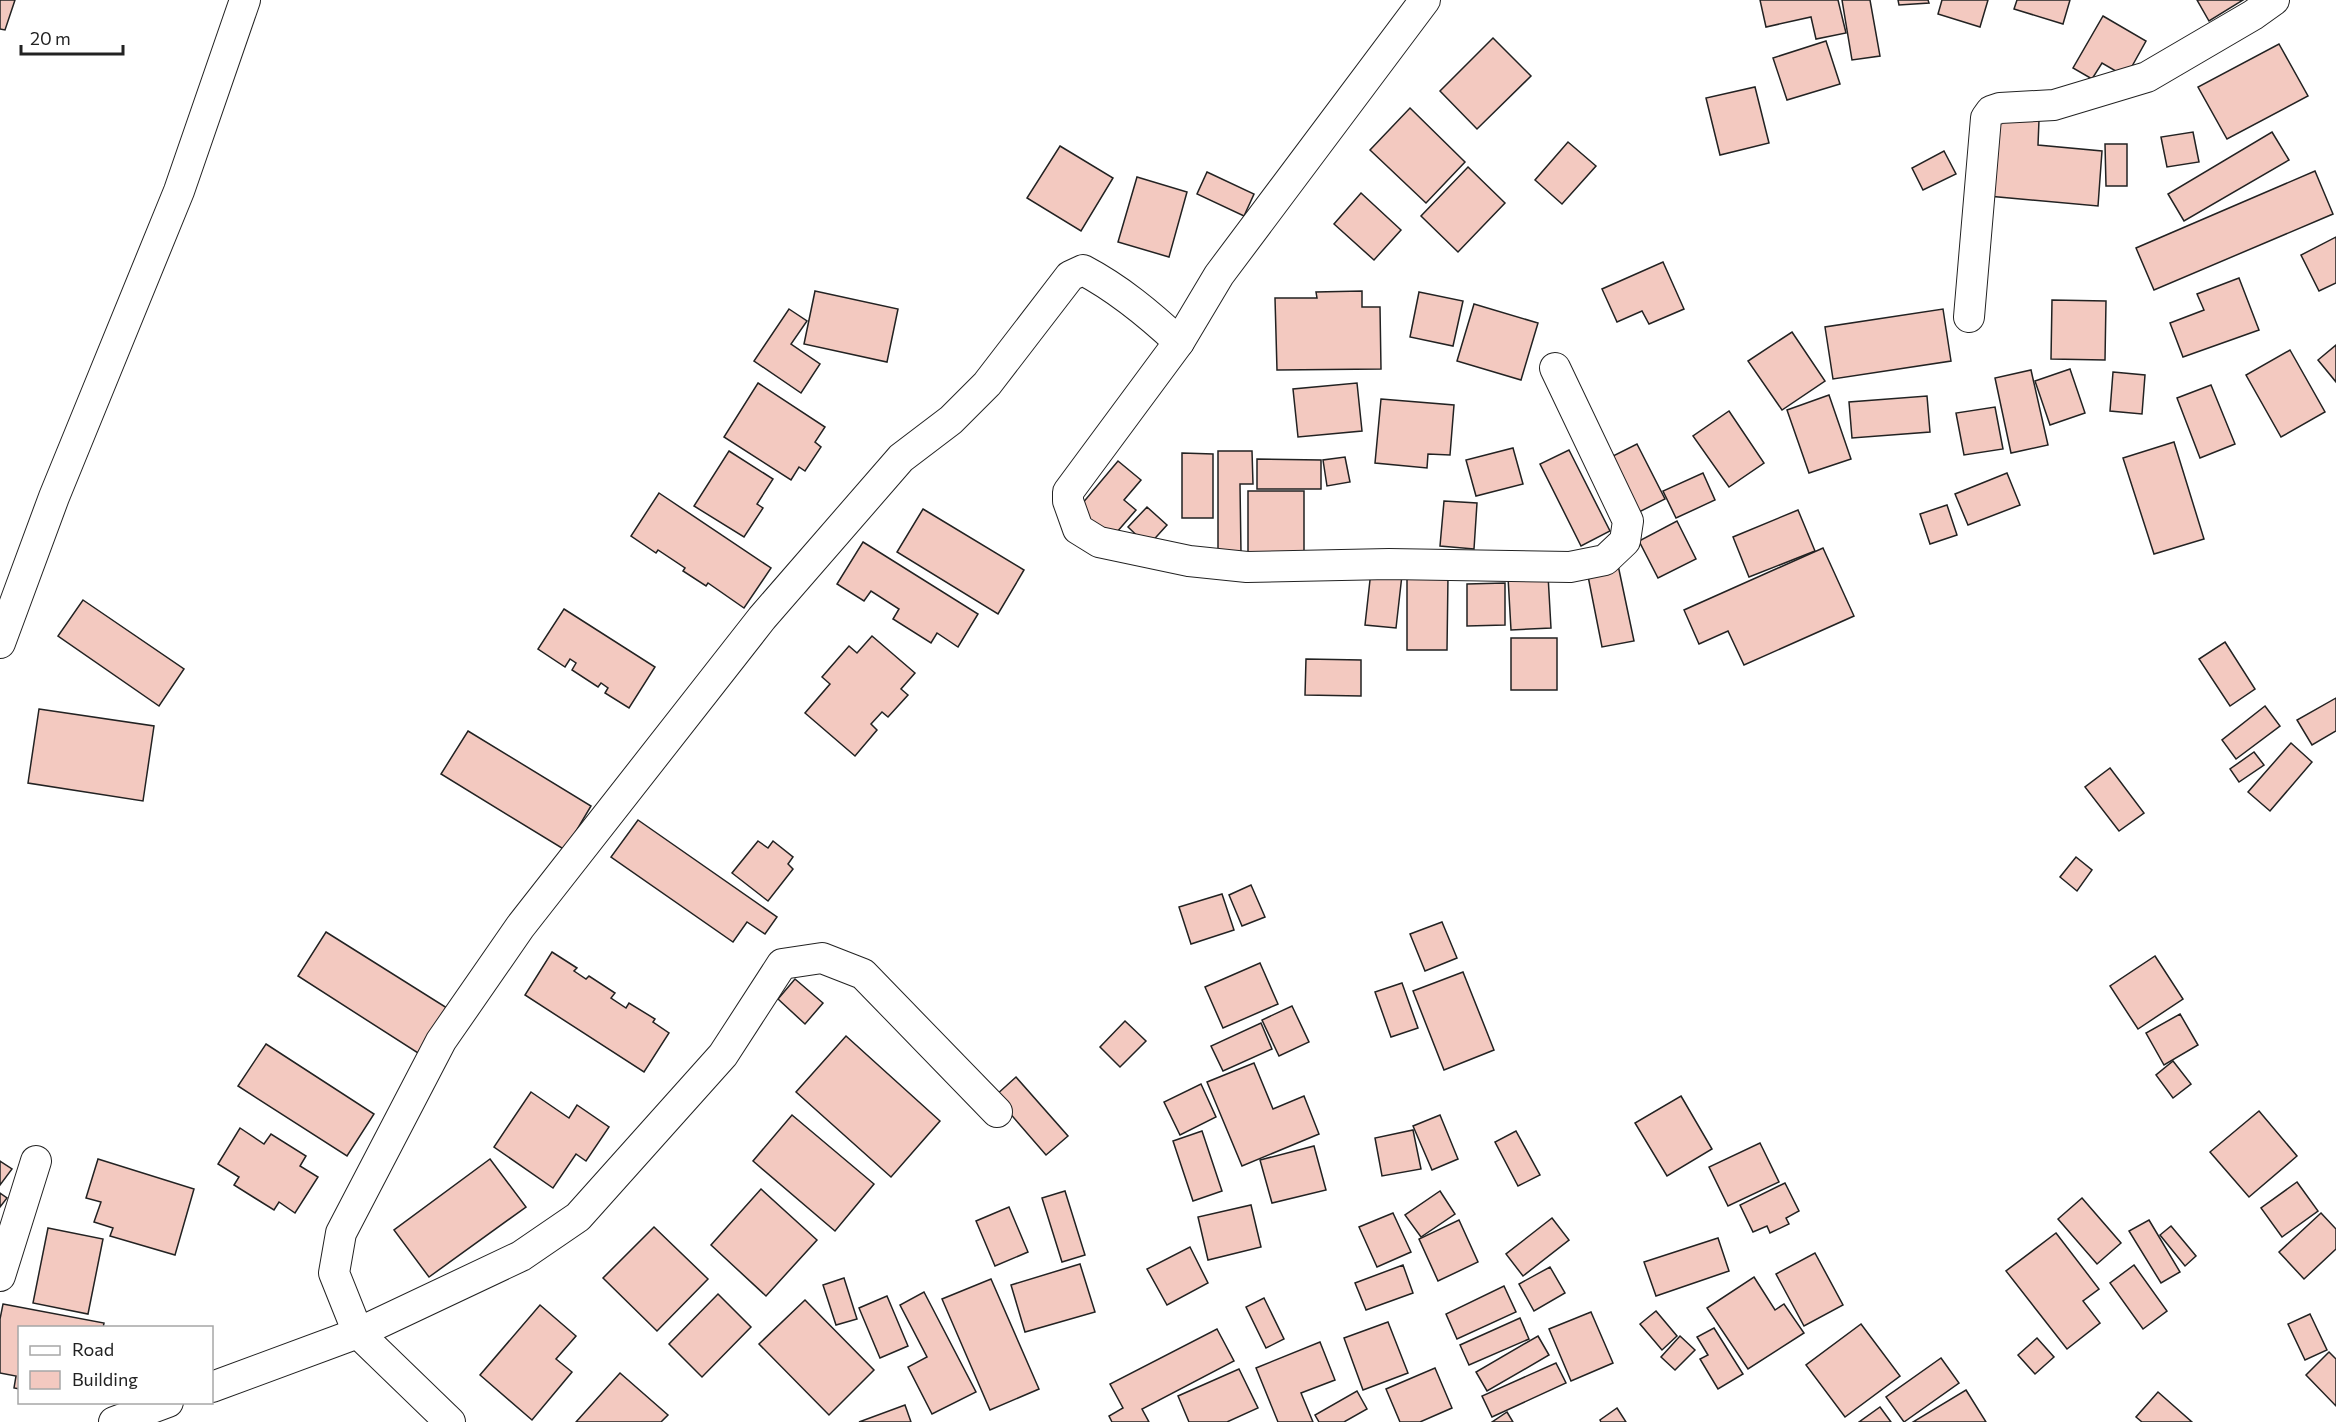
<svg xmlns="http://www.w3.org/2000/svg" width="2336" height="1422" font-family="Commissioner,sans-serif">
  <rect width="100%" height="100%" fill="#fff"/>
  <g fill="#f3c9c0" stroke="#222" stroke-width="1.5">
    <path d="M0,0H15L5,30L0,29Z"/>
    <path d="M1760,0H1838L1846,33L1816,39L1811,17L1766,27Z"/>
    <path d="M1842,0H1870L1880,56L1852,60Z"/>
    <path d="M1898,0H1928L1929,3L1899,5Z"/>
    <path d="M1942,0H1988L1980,27L1938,14Z"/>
    <path d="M2017,0H2070L2063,24L2014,9Z"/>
    <path d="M2197,0H2243L2209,21Z"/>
    <path d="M2103,16L2146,41L2126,77L2102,63L2092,79L2073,68Z"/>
    <path d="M1493,38L1531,76L1477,129L1440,91Z"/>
    <path d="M1826,41L1840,84L1787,100L1773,58Z"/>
    <path d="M2279,44L2308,96L2227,139L2198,87Z"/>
    <path d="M1755,87L1769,143L1720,155L1706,98Z"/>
    <path d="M1410,108L1465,162L1426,203L1370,150Z"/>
    <path d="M1994,116L2039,120L2038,145L2102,151L2098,206L1988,196Z"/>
    <path d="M2193,132L2199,162L2167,167L2161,137Z"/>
    <path d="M2272,132L2289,160L2184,221L2168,194Z"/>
    <path d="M1568,142L1596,166L1562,204L1535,180Z"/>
    <path d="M2105,144H2127V186H2106Z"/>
    <path d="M1060,146L1113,178L1081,231L1027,198Z"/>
    <path d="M1944,151L1956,174L1923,190L1912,168Z"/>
    <path d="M1468,167L1505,203L1458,252L1421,216Z"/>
    <path d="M2315,171L2333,214L2154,290L2136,248Z"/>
    <path d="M1207,172L1254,194L1244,216L1197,194Z"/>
    <path d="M1137,177L1187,192L1169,257L1118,242Z"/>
    <path d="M1361,193L1401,230L1374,260L1334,224Z"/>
    <path d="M2336,237V283L2319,291L2301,255Z"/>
    <path d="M1663,262L1684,309L1649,324L1642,311L1617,322L1602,289Z"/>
    <path d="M2239,278L2259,330L2183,357L2170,323L2204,310L2197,294Z"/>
    <path d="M815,291L898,309L887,362L804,344Z"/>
    <path d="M1362,291V307H1380L1381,369L1277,370L1275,298H1317L1316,292Z"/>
    <path d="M1419,292L1463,301L1453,346L1410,337Z"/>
    <path d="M2052,300L2106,301L2105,360L2051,359Z"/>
    <path d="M1474,304L1538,323L1521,380L1457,361Z"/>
    <path d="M789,309L807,321L791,344L820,364L801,393L754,361Z"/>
    <path d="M1943,309L1951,361L1833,379L1825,327Z"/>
    <path d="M1792,332L1825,381L1782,410L1748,361Z"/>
    <path d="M2336,345V382L2318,360Z"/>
    <path d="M2290,350L2325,412L2281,437L2246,375Z"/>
    <path d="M2070,369L2085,413L2050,425L2035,381Z"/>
    <path d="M2031,370L2048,445L2011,453L1995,378Z"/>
    <path d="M2113,372L2145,375L2142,414L2110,411Z"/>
    <path d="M758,383L825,427L815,442L821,447L805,471L799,467L791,480L724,437Z"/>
    <path d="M1357,383L1362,431L1298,437L1293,389Z"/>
    <path d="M2211,385L2235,444L2200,458L2177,398Z"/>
    <path d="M1829,395L1851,459L1809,473L1787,410Z"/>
    <path d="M1927,396L1930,432L1852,438L1849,402Z"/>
    <path d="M1381,399L1454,405L1450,455L1428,454L1427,468L1375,463Z"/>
    <path d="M1995,407L2003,449L1964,455L1956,413Z"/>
    <path d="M1729,411L1764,463L1729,487L1693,436Z"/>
    <path d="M2174,442L2204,539L2154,554L2123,458Z"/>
    <path d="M1637,444L1665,499L1629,517L1601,462Z"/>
    <path d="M1513,448L1523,484L1476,496L1466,460Z"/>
    <path d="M1569,450L1610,531L1581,546L1540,464Z"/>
    <path d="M729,451L773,479L757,504L763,508L744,537L694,506Z"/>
    <path d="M1218,451H1252L1253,484H1240L1241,553H1218Z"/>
    <path d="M1182,453L1213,454V518H1182Z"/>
    <path d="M1345,457L1350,482L1327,486L1323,460Z"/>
    <path d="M1257,459L1321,460V489H1257Z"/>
    <path d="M1118,461L1141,480L1124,500L1136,510L1110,540L1076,511Z"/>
    <path d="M1703,473L1715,500L1676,518L1663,491Z"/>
    <path d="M2007,473L2020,505L1968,525L1955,494Z"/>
    <path d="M1248,491H1304V553L1248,552Z"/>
    <path d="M659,493L771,568L744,608L708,583L706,586L683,571L685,568L658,550L656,553L631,536Z"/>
    <path d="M1444,501L1477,503L1474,549L1440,546Z"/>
    <path d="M1947,505L1957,535L1930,544L1920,514Z"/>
    <path d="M1147,507L1167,525L1148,546L1128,527Z"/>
    <path d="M923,509L1024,570L998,614L897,552Z"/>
    <path d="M1798,510L1815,551L1749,577L1733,537Z"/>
    <path d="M1677,521L1696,559L1658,578L1639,541Z"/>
    <path d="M863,542L978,614L958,647L937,633L931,643L893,619L899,609L871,591L864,601L837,584Z"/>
    <path d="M1823,548L1854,616L1744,665L1728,631L1699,644L1684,610Z"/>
    <path d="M1618,565L1634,641L1602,647L1587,571Z"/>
    <path d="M1371,571L1402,575L1396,628L1365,625Z"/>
    <path d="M1548,575L1551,628L1511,630L1508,577Z"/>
    <path d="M1407,576H1448L1447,650H1407Z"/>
    <path d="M1505,583V625L1467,626V584Z"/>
    <path d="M83,600L184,669L159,706L58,636Z"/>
    <path d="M564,609L655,667L629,708L605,693L608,688L601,683L598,687L572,670L576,663L570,659L565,667L538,649Z"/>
    <path d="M872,636L915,673L901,689L908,695L888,717L882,712L871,724L877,730L855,756L805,713L830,684L822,677L849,646L857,653Z"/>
    <rect x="1511" y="638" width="46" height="52"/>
    <path d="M2225,642L2255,689L2230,706L2199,659Z"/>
    <path d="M1306,659L1361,660V696L1305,695Z"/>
    <path d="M2336,698V731L2312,745L2297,720Z"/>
    <path d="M2265,706L2280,726L2236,759L2222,740Z"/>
    <path d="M39,709L154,726L143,801L28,783Z"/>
    <path d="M468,731L591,806L572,838L570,853L441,774Z"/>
    <path d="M2291,743L2312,762L2270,811L2248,792Z"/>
    <path d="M2254,752L2264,765L2239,782L2230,769Z"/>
    <path d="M2110,768L2144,813L2119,831L2085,787Z"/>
    <path d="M638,820L777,917L765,934L747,922L733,942L611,857Z"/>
    <path d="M758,841L768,848L773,841L793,857L788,864L793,869L768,901L732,873Z"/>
    <path d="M2076,857L2092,870L2077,891L2060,877Z"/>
    <path d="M1251,885L1265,917L1242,926L1229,895Z"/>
    <path d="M1222,894L1234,930L1191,944L1179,907Z"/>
    <path d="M1442,922L1457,958L1425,971L1410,934Z"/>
    <path d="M326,932L447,1008L418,1053L298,976Z"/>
    <path d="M552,952L577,968L574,971L586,979L589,976L615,993L611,998L626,1008L629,1003L655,1019L653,1022L669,1033L644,1072L525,995Z"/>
    <path d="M2155,956L2183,999L2138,1029L2110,986Z"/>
    <path d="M1260,963L1278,1004L1223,1028L1205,987Z"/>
    <path d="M1463,972L1494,1050L1444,1070L1413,991Z"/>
    <path d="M795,979L823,1003L805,1024L778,999Z"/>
    <path d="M1402,983L1418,1028L1391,1037L1375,992Z"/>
    <path d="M1292,1006L1309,1042L1279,1056L1262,1020Z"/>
    <path d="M2180,1014L2198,1045L2164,1065L2146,1033Z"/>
    <path d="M1125,1021L1146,1041L1120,1067L1100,1047Z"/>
    <path d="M1261,1023L1272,1049L1223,1071L1211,1046Z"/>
    <path d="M846,1036L940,1121L891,1177L796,1092Z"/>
    <path d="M266,1044L374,1114L347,1156L238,1086Z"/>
    <path d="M2173,1061L2191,1084L2173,1098L2156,1075Z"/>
    <path d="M1254,1063L1273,1109L1304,1096L1319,1134L1242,1166L1207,1082Z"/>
    <path d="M1016,1077L1068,1136L1046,1155L995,1096Z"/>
    <path d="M1201,1084L1216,1117L1180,1135L1164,1102Z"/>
    <path d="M531,1092L569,1118L577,1105L609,1127L586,1161L576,1154L553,1188L494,1147Z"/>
    <path d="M1681,1096L1712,1149L1667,1176L1635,1123Z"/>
    <path d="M2259,1111L2297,1156L2249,1197L2210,1152Z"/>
    <path d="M792,1115L874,1184L835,1231L753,1161Z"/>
    <path d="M1440,1115L1458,1159L1432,1170L1413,1126Z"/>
    <path d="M240,1128L264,1144L271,1134L306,1156L300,1166L318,1177L295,1213L279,1202L274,1210L234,1185L239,1177L218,1164Z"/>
    <path d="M1413,1130L1421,1169L1382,1176L1375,1138Z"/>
    <path d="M1202,1131L1222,1191L1193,1201L1173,1141Z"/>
    <path d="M1516,1131L1540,1175L1518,1186L1495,1142Z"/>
    <path d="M1760,1143L1779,1182L1728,1206L1709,1167Z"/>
    <path d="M1314,1146L1326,1190L1272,1203L1260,1160Z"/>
    <path d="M98,1159L194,1189L175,1255L110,1236L113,1228L94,1222L101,1202L86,1198Z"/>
    <path d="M490,1159L526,1207L429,1277L394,1230Z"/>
    <path d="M0,1161L12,1169L0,1185Z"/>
    <path d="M2297,1182L2318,1211L2282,1237L2261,1208Z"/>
    <path d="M1785,1183L1799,1211L1786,1218L1789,1224L1770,1233L1767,1226L1753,1232L1740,1205Z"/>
    <path d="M761,1189L817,1240L766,1296L711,1245Z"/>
    <path d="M1065,1191L1085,1255L1062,1262L1042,1198Z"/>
    <path d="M1440,1191L1455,1214L1421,1237L1405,1215Z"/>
    <path d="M0,1193L7,1198L0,1207Z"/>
    <path d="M2082,1198L2121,1243L2097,1264L2058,1219Z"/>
    <path d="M1251,1205L1261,1247L1208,1260L1198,1217Z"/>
    <path d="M1009,1207L1028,1252L995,1266L976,1221Z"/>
    <path d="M1393,1213L1411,1252L1377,1267L1359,1227Z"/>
    <path d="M2321,1213L2336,1229V1249L2304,1279L2279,1252Z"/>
    <path d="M1552,1218L1569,1240L1523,1276L1506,1254Z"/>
    <path d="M1459,1220L1478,1262L1438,1281L1419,1239Z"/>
    <path d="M2149,1220L2180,1272L2161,1283L2129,1231Z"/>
    <path d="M2171,1226L2196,1256L2185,1266L2160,1235Z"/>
    <path d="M654,1227L708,1279L657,1331L603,1278Z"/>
    <path d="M48,1228L103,1239L88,1314L33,1303Z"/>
    <path d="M2056,1233L2099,1289L2083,1301L2100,1323L2067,1349L2006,1271Z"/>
    <path d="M1718,1238L1729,1271L1656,1296L1644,1262Z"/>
    <path d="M1190,1247L1208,1283L1167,1305L1147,1269Z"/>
    <path d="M1815,1253L1843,1305L1804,1326L1776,1274Z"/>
    <path d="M1080,1264L1095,1312L1025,1332L1011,1285Z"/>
    <path d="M1403,1265L1413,1293L1366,1310L1355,1283Z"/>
    <path d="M2134,1265L2167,1311L2143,1329L2110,1283Z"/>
    <path d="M1550,1267L1565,1293L1534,1311L1519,1284Z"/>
    <path d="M1754,1277L1775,1310L1784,1304L1804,1333L1748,1369L1707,1308Z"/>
    <path d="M844,1278L857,1319L836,1325L823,1285Z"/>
    <path d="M991,1279L1039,1389L990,1410L942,1299Z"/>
    <path d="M1504,1286L1516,1312L1457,1339L1446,1314Z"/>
    <path d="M924,1292L976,1392L932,1414L908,1367L927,1357L900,1305Z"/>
    <path d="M718,1294L751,1327L702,1377L669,1344Z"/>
    <path d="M887,1296L908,1346L880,1358L859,1308Z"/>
    <path d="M1264,1298L1284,1339L1266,1348L1246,1307Z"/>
    <path d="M805,1300L874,1370L829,1415L759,1344Z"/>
    <path d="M3,1304L104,1323L103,1328H20V1389L14,1388L16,1376L0,1373V1319Z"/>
    <path d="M540,1305L576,1336L556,1359L572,1372L532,1420L480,1375Z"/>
    <path d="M1656,1311L1677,1336L1662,1350L1640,1324Z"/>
    <path d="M1591,1312L1613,1363L1571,1381L1549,1329Z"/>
    <path d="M2310,1314L2327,1350L2305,1360L2288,1324Z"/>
    <path d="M1520,1318L1529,1339L1469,1365L1460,1345Z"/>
    <path d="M1388,1322L1408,1373L1363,1390L1344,1338Z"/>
    <path d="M1861,1324L1900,1376L1845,1417L1806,1365Z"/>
    <path d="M1714,1328L1743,1374L1718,1389L1700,1359L1708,1355L1697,1337Z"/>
    <path d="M1217,1329L1234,1361L1142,1409L1149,1422H1112L1109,1416L1123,1408L1110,1384Z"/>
    <path d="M1538,1336L1549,1355L1487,1391L1476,1372Z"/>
    <path d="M1680,1336L1695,1350L1675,1370L1661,1357Z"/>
    <path d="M2037,1338L2054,1357L2035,1374L2018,1355Z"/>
    <path d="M1320,1342L1335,1380L1301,1393L1313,1422H1278L1256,1368Z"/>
    <path d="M2329,1352L2336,1359V1406L2306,1375Z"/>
    <path d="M1941,1358L1959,1383L1904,1422L1886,1397Z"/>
    <path d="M1556,1363L1566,1383L1492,1417L1482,1396Z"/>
    <path d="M1435,1368L1452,1408L1420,1422H1400L1386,1389Z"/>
    <path d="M1239,1369L1258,1408L1227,1422H1189L1178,1396Z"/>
    <path d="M620,1373L668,1415L661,1422H576Z"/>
    <path d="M1966,1390L1986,1422H1913Z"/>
    <path d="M1357,1391L1367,1409L1344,1422H1319L1315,1415Z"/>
    <path d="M2158,1392L2192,1422H2142L2136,1417Z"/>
    <path d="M905,1405L911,1422H859Z"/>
    <path d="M1880,1407L1891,1422H1859Z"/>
    <path d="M1617,1408L1626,1422H1601L1600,1420Z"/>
    <path d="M1507,1412L1513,1422H1492Z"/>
  </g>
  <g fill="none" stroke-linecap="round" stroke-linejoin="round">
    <defs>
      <g id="minor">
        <path d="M1425,0L1219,275L1179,342L1068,492V501L1078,529L1099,542L1189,561L1247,567L1389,564L1570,567L1605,560L1625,541L1628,521L1555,368"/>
        <path d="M1969,317L1986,118L1991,111L2000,108L2054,105L2147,77L2253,15L2274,0"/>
        <path d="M0,643L54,497L179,191L245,0"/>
        <path d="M0,1276L36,1161"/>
        <path d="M212,1387L358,1333L521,1256L578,1217L723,1055L782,964L822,958L863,974L997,1112"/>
        <path d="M114,1422L168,1402"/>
        <path d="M450,1422L358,1333L334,1273L341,1233L441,1041L520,927L762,618L901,458L951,420L987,384L1070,276L1083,270C1119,289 1149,314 1179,342"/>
      </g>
    </defs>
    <use href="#minor" stroke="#222" stroke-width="32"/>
    <use href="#minor" stroke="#fff" stroke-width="30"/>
  </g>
  <rect x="18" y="1326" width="195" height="78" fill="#ffffff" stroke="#a7a7a7" stroke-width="1.5"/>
  <rect x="30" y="1346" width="30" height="9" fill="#ffffff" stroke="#a7a7a7" stroke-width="1.5"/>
  <text x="72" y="1356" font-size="18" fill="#222222">Road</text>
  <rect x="30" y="1371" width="30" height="18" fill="#f3c9c0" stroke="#a7a7a7" stroke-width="1.5"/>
  <text x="72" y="1386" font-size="18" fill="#222222">Building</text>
  <path d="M21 45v9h102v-9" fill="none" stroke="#222222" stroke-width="3"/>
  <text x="30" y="45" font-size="18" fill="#222222" stroke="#ffffff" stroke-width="4.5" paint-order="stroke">20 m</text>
</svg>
